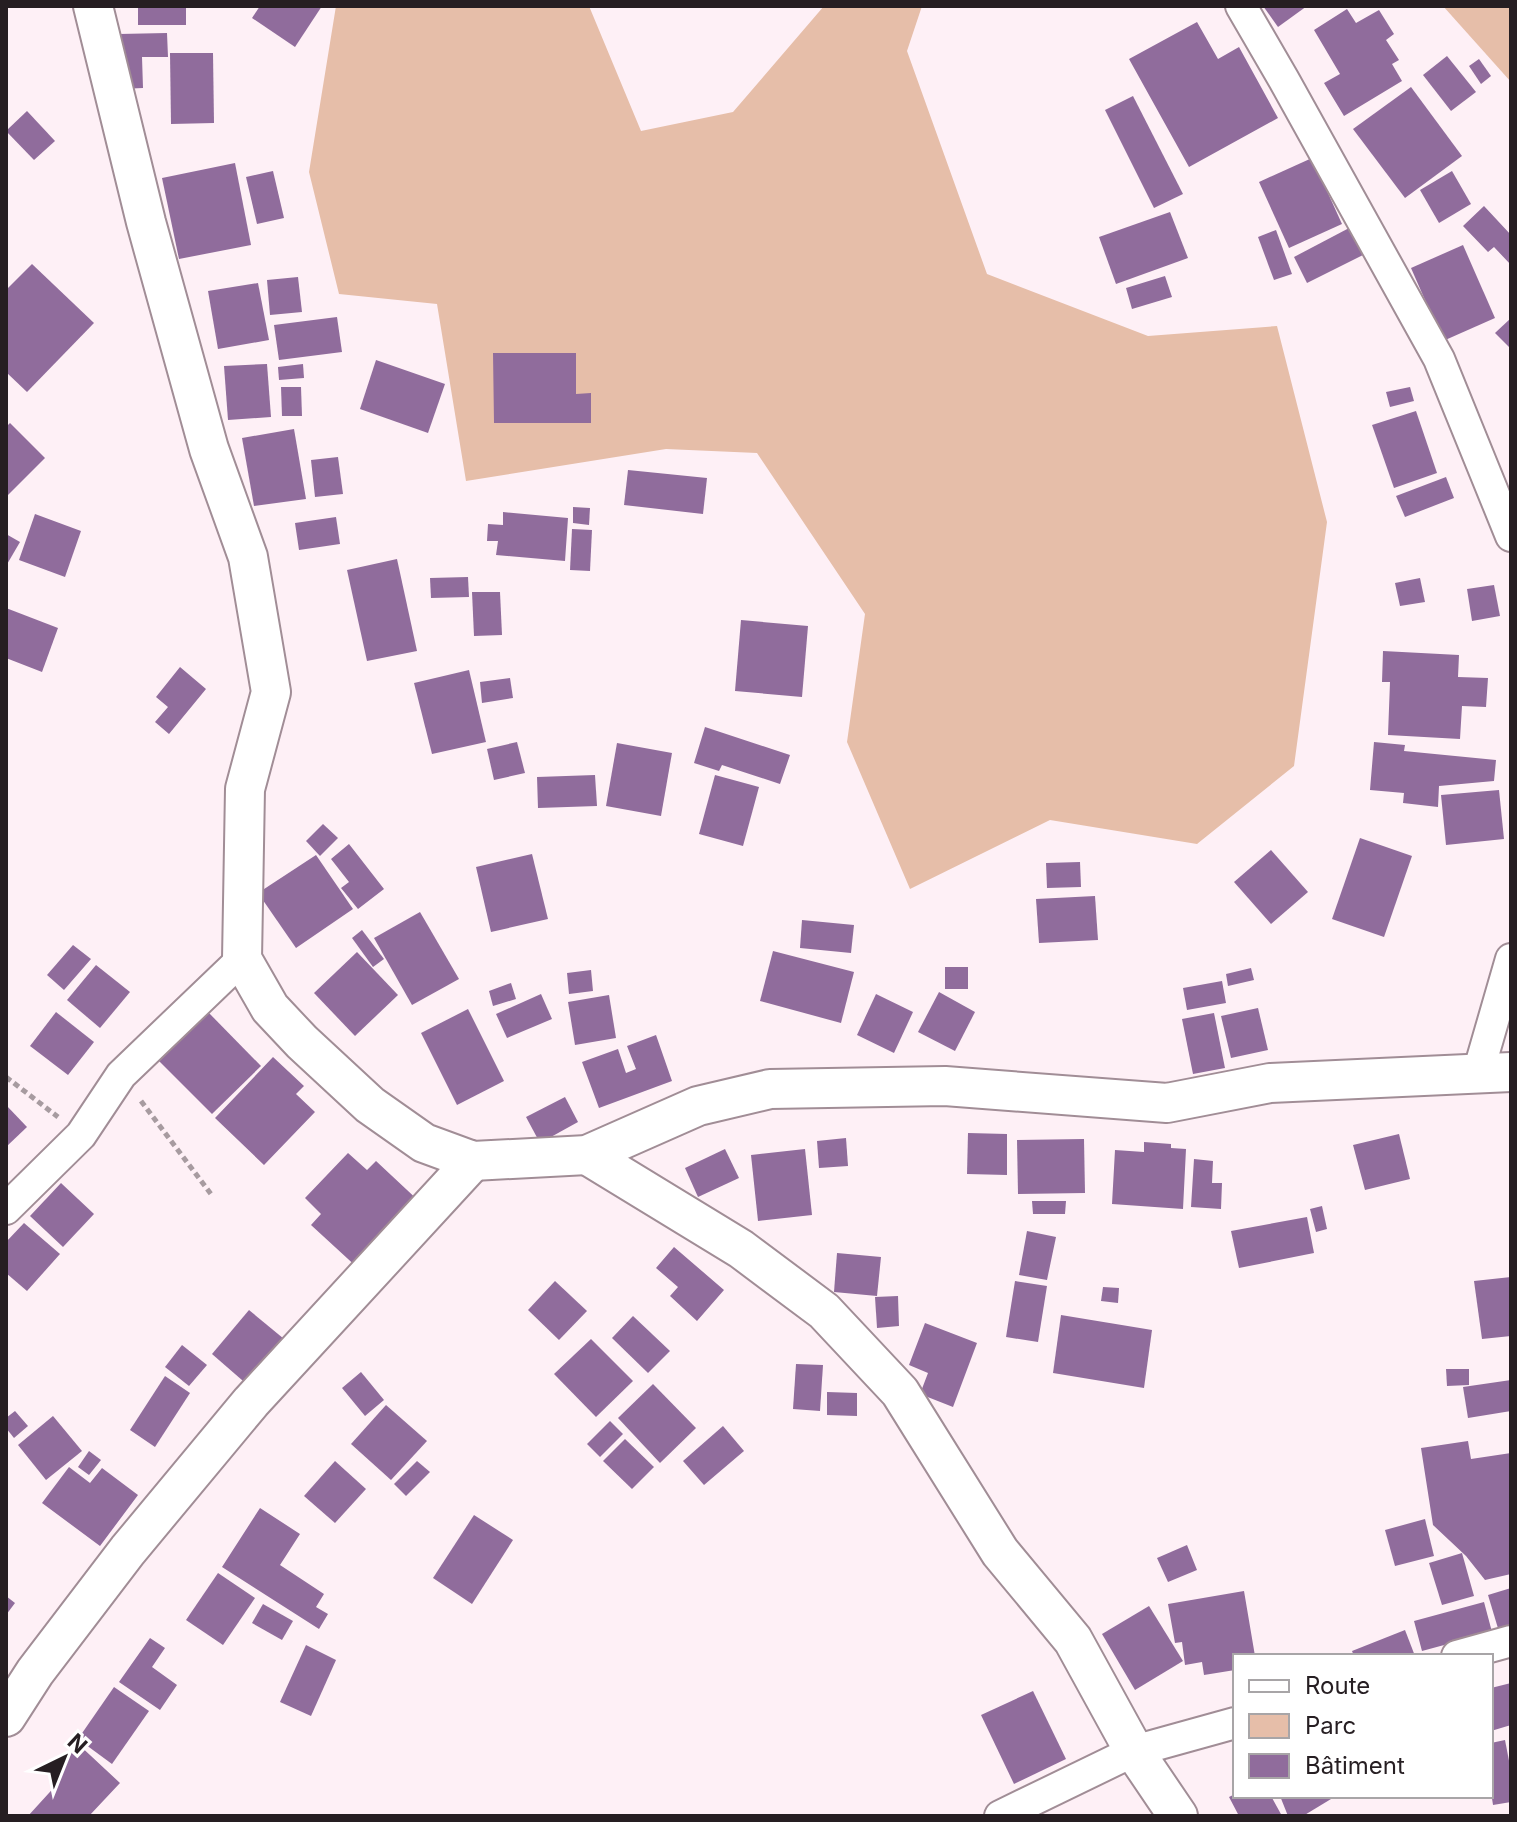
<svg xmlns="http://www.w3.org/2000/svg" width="1517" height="1822" font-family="Inter,sans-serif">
  <rect width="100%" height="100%" fill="#fef0f6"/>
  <g fill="#e6bea9">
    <path d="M336,6H589L641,131L733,112L824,6H922L907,51L987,274L1148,336L1277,326L1327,522L1294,766L1197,844L1050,820L910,889L847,742L865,614L757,453L666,449L466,481L437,304L339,294L309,172Z"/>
    <path d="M1443,6H1511V82Z"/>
  </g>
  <g fill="#906c9c">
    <rect x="138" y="6" width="48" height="19"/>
    <path d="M260,6H322L295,47L252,18Z"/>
    <path d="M1263,6H1307L1278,27Z"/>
    <path d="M1347,9L1356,23L1379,10L1394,34L1386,40L1399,60L1392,64L1402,81L1344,116L1324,83L1340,74L1314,30Z"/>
    <path d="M1197,22L1218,59L1239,47L1278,118L1189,167L1129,59Z"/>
    <path d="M167,33L168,57H142L143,88L121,89L119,34Z"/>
    <path d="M170,53H213L214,123L171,124Z"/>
    <path d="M1447,56L1476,92L1451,111L1423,75Z"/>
    <path d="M1479,59L1491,76L1481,84L1469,66Z"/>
    <path d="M1411,87L1462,156L1405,198L1353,129Z"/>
    <path d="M1133,96L1183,194L1154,208L1105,110Z"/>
    <path d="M27,111L55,141L34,160L6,131Z"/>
    <path d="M1312,158L1342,224L1289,248L1259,182Z"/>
    <path d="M235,163L251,245L179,259L162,178Z"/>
    <path d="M273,171L284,218L257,224L246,177Z"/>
    <path d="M1452,171L1471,204L1439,223L1420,190Z"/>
    <path d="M1484,206L1511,235V265L1494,247L1488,252L1463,226Z"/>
    <path d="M1170,212L1188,258L1116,284L1099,237Z"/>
    <path d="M1351,227L1365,254L1307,283L1294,257Z"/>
    <path d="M1276,230L1292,274L1274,280L1258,237Z"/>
    <path d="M1463,245L1495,318L1443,341L1411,268Z"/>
    <path d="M32,264L94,323L27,392L6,372V290Z"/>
    <path d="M1165,276L1172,297L1132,309L1126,288Z"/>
    <path d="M298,277L302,312L270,315L267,280Z"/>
    <path d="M258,283L269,340L218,349L208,291Z"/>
    <path d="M337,317L342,352L279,360L274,325Z"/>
    <path d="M1511,318V349L1495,333Z"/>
    <path d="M493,353H576V394L591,393V423H494Z"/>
    <path d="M376,360L445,384L428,433L360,409Z"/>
    <path d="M267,364L271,417L228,420L224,366Z"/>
    <path d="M303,364L304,378L279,380L278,367Z"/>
    <path d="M281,387H301L302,416H282Z"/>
    <path d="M1410,387L1414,401L1390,407L1386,392Z"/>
    <path d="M1416,411L1437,473L1394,488L1372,425Z"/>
    <path d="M10,423L45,458L6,497V427Z"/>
    <path d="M294,429L306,499L254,506L242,438Z"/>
    <path d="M338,457L343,494L315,497L311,460Z"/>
    <path d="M628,470L707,478L703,514L624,505Z"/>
    <path d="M1446,477L1454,498L1405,517L1396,496Z"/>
    <path d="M573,507L590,508L589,525L573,523Z"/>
    <path d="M503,512L568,518L565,561L496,555L498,541H487L488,524L503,525Z"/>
    <path d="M35,514L81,531L65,577L19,560Z"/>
    <path d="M336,517L340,544L299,550L295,523Z"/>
    <path d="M572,529L592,530L590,571L570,570Z"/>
    <path d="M6,534L20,542L6,566Z"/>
    <path d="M397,559L417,651L367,661L347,570Z"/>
    <path d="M468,577L469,597L431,598L430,578Z"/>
    <path d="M1420,578L1425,602L1400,606L1395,583Z"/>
    <path d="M1494,585L1500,616L1472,621L1467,589Z"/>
    <path d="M472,592H500L502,635L474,636Z"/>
    <path d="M6,608L58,628L42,672L6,658Z"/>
    <path d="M741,620L808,626L802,697L735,691Z"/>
    <path d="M1383,651L1459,655L1458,677L1488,678L1486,707L1462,706L1460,739L1388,735L1390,682H1382Z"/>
    <path d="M180,667L206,689L169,734L155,722L168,707L156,697Z"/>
    <path d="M469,670L486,742L432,754L414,683Z"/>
    <path d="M510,678L513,698L482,703L480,682Z"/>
    <path d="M705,727L790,755L780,784L722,765L719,771L694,763Z"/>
    <path d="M517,742L525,773L494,780L487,749Z"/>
    <path d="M1374,742L1405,745L1404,751L1496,760L1494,781L1439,786L1438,807L1403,803L1404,793L1370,790Z"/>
    <path d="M617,743L672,753L661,816L606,806Z"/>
    <path d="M595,775L597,806L538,808L537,777Z"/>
    <path d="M715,775L759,787L743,846L699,834Z"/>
    <path d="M1499,790L1504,839L1446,845L1441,795Z"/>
    <path d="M323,824L338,838L320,856L306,841Z"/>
    <path d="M1360,838L1412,856L1384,937L1332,919Z"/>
    <path d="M349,844L384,889L358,909L341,888L349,882L331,859Z"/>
    <path d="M1271,850L1308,892L1271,924L1234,882Z"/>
    <path d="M532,854L548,919L491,932L476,867Z"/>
    <path d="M316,855L353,909L296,948L258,893Z"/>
    <path d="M1080,862L1081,887L1047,888L1046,863Z"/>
    <path d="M1095,896L1098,940L1039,943L1036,899Z"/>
    <path d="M420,912L459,979L412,1005L374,938Z"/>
    <path d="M802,920L854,925L851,953L800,948Z"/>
    <path d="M362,930L384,959L373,967L352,938Z"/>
    <path d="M73,945L91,959L64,990L47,975Z"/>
    <path d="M773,951L854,972L841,1023L760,1001Z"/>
    <path d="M357,952L398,995L355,1036L314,993Z"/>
    <path d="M96,965L130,992L100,1028L67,1000Z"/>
    <rect x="945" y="967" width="23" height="22"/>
    <path d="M1251,968L1254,980L1228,986L1226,974Z"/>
    <path d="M591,970L593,991L569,994L567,973Z"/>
    <path d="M1222,981L1226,1003L1187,1010L1183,988Z"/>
    <path d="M511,983L516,999L493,1006L489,991Z"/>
    <path d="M939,992L975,1012L955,1051L918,1032Z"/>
    <path d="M541,994L552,1019L507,1038L496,1014Z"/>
    <path d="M876,994L913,1012L894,1053L857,1035Z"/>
    <path d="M609,995L616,1038L575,1045L568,1002Z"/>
    <path d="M1258,1008L1268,1050L1231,1058L1221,1016Z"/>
    <path d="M468,1009L504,1081L457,1105L421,1033Z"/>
    <path d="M56,1012L94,1042L68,1075L30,1046Z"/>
    <path d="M208,1012L261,1066L212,1114L158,1060Z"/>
    <path d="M1214,1013L1225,1068L1193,1074L1182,1019Z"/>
    <path d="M656,1035L672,1081L599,1108L582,1062L618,1049L626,1073L636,1069L627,1046Z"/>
    <path d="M273,1057L304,1086L296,1094L315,1112L264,1165L215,1118Z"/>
    <path d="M565,1097L578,1122L540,1143L526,1117Z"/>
    <path d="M6,1105L27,1127L6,1147Z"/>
    <path d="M968,1133L1007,1134V1175L967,1174Z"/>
    <path d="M1399,1134L1410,1179L1365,1190L1353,1145Z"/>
    <path d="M846,1138L848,1166L819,1168L817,1141Z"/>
    <path d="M1084,1139L1085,1193L1018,1194L1017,1140Z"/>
    <path d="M1144,1142L1171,1144V1148L1186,1149L1183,1209L1112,1204L1115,1150L1144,1152Z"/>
    <path d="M725,1149L739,1178L698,1197L685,1168Z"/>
    <path d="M805,1149L812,1215L758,1221L751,1155Z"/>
    <path d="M348,1153L367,1170L376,1161L422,1204L360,1270L311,1225L321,1214L305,1198Z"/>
    <path d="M1194,1159L1213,1161L1212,1183H1222L1221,1209L1191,1207Z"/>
    <path d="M61,1183L94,1214L63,1247L30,1216Z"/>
    <path d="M1032,1201H1066L1065,1214H1033Z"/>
    <path d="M1322,1206L1327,1229L1316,1232L1310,1209Z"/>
    <path d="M1307,1217L1314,1253L1239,1268L1231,1231Z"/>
    <path d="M24,1223L60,1254L27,1291L6,1273V1242Z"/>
    <path d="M1027,1231L1056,1237L1047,1280L1019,1275Z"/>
    <path d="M674,1247L724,1290L697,1321L670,1296L678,1287L656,1268Z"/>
    <path d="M837,1253L881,1257L877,1296L834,1292Z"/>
    <path d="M1511,1277V1336L1482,1339L1474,1281Z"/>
    <path d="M555,1281L587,1311L559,1340L528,1310Z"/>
    <path d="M1015,1281L1047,1286L1038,1342L1006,1337Z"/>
    <path d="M1103,1287L1119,1288L1118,1303L1101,1301Z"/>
    <path d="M898,1296L899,1326L877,1328L875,1297Z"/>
    <path d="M249,1310L295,1348L257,1393L212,1354Z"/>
    <path d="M1061,1315L1152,1330L1144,1388L1053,1373Z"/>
    <path d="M633,1316L670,1351L648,1373L612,1338Z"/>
    <path d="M925,1323L977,1343L953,1407L920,1394L928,1373L909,1365Z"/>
    <path d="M591,1339L633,1381L596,1417L554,1374Z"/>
    <path d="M182,1345L207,1365L189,1386L165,1367Z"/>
    <path d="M796,1364L823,1365L820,1411L793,1409Z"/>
    <path d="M1446,1369H1469V1385L1447,1386Z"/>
    <path d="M361,1372L384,1400L365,1416L342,1388Z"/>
    <path d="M165,1376L190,1393L155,1447L130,1430Z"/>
    <path d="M1511,1380V1411L1468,1418L1463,1387Z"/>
    <path d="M653,1384L696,1428L660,1463L618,1418Z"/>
    <path d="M827,1392L857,1393V1416L827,1415Z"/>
    <path d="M386,1405L427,1441L391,1480L351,1444Z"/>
    <path d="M15,1411L28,1426L14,1438L6,1428V1418Z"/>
    <path d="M53,1416L82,1451L46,1480L18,1445Z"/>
    <path d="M610,1421L623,1434L600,1457L587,1444Z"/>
    <path d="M723,1426L744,1451L704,1485L683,1461Z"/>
    <path d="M625,1439L654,1467L632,1489L603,1461Z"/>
    <path d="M1468,1441L1471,1459L1511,1453V1574L1485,1580L1466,1556L1433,1525L1421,1448Z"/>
    <path d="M89,1451L101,1460L89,1475L78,1467Z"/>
    <path d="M335,1461L366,1489L335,1523L304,1496Z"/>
    <path d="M417,1461L430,1472L406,1496L394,1484Z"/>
    <path d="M69,1467L90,1483L102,1468L138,1495L100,1546L42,1503Z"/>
    <path d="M260,1508L300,1534L280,1565L324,1594L316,1607L328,1614L319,1629L222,1567Z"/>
    <path d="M474,1515L513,1540L472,1604L433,1578Z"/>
    <path d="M1425,1519L1434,1556L1395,1566L1385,1530Z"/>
    <path d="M1187,1545L1197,1570L1168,1582L1157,1558Z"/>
    <path d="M1462,1553L1474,1596L1442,1605L1429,1563Z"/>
    <path d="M218,1573L255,1598L223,1645L186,1620Z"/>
    <path d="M1511,1588V1632L1500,1635L1488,1595Z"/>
    <path d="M1244,1591L1255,1656H1235V1670L1204,1675L1202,1662L1185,1665L1182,1642L1175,1643L1168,1604Z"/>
    <path d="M6,1596L15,1603L6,1615Z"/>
    <path d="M1484,1602L1492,1632L1422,1651L1414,1621Z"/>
    <path d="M263,1604L293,1621L282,1640L252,1623Z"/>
    <path d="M1149,1606L1183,1661L1135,1690L1102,1634Z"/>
    <path d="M1405,1630L1415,1656H1354L1352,1651Z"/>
    <path d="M150,1638L165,1648L152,1667L177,1685L160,1710L119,1682Z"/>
    <path d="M306,1645L336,1660L311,1716L280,1702Z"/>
    <path d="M1511,1683V1725L1491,1731V1688Z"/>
    <path d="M114,1687L149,1711L112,1764L78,1739Z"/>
    <path d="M1033,1691L1066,1759L1014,1784L981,1715Z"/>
    <path d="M1505,1740L1511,1771V1802L1493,1805L1491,1792V1743Z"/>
    <path d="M76,1742L120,1783L89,1816H28L59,1782L49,1772Z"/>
    <path d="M1235,1794V1796H1271L1282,1816H1239L1229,1797Z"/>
    <path d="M1280,1796H1336L1303,1816H1288Z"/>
  </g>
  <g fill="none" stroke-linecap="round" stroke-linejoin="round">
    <defs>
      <g id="minor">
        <path d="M1241,6L1284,80L1439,359L1511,536"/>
        <path d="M1478,1073L1511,959"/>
        <path d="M6,1209L81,1135L121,1075L242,959"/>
        <path d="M1457,1656L1511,1641"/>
        <path d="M1000,1816L1134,1751L1235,1723"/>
      </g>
      <g id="tertiary">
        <path d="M93,6L146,222L209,449L248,557L271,692L245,789L242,959L270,1008L302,1042L370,1105L424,1143L473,1161L587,1155L698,1106L770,1089L945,1086L1167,1103L1270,1083L1511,1072"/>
        <path d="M587,1155L741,1249L824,1311L900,1392L1000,1552L1073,1640L1134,1751L1178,1816"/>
        <path d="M6,1717L35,1672L128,1550L251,1402L473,1161"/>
      </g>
    </defs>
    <use href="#minor" stroke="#a18d96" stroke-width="34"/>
    <use href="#tertiary" stroke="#a18d96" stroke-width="42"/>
    <g stroke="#a79ba0" stroke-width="5" stroke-dasharray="6 4" stroke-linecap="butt">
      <path d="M6,1077L58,1117"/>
      <path d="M141,1101L211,1194"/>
    </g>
    <use href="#minor" stroke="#fff" stroke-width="30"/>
    <use href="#tertiary" stroke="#fff" stroke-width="38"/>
  </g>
  <rect width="1517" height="1822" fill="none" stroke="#261e22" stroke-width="16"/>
  <rect x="1233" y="1654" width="260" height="144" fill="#ffffff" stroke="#a8a5a7" stroke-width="2"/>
  <rect x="1249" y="1680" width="40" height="12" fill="#ffffff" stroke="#a8a5a7" stroke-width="2"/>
  <text x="1305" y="1694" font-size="24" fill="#261e22">Route</text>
  <rect x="1249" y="1714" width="40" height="24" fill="#e6bea9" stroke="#a8a5a7" stroke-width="2"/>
  <text x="1305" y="1734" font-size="24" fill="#261e22">Parc</text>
  <rect x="1249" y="1754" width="40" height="24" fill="#906c9c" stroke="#a8a5a7" stroke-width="2"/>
  <text x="1305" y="1774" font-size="24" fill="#261e22">Bâtiment</text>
  <g transform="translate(64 1758) rotate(43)" stroke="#ffffff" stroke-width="6" paint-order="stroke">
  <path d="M0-6L14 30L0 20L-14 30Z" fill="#261e22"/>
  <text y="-12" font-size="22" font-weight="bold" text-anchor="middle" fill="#261e22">N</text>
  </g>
</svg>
